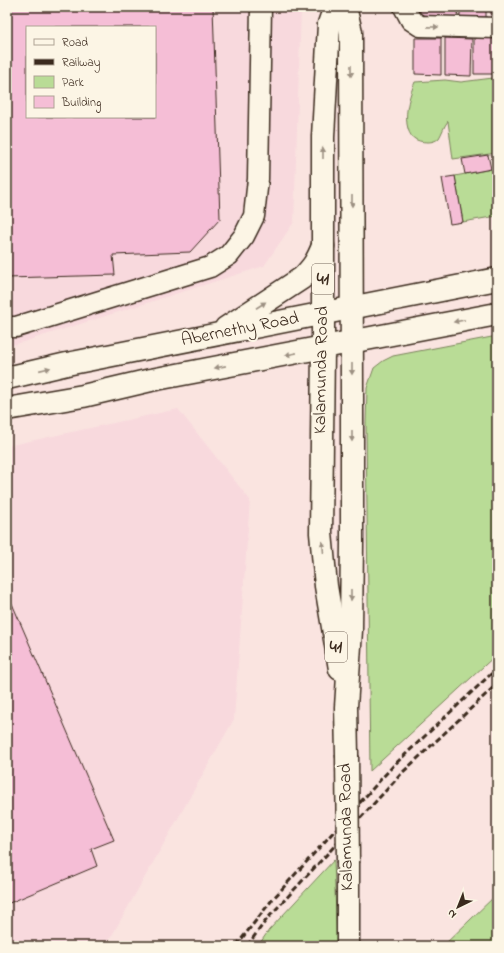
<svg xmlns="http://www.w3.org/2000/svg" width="504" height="953" font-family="'Indie Flower',sans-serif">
  <rect width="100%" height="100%" fill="#fae4e0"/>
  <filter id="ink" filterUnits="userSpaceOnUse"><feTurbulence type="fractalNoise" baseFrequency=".025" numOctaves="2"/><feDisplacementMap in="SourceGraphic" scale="8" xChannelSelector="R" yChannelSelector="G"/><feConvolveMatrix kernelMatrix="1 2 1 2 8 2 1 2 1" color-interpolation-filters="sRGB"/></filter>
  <g filter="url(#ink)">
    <g fill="#f8d9dd" fill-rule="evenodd">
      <path d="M7,7H301L294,222L264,266L7,347ZM27,27H155V117H27Z"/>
      <path d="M178,409L250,500L234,719L106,946H7V446Z"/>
    </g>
    <g fill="#b9dc96" stroke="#7a835a">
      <path d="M493,78H497V153L453,159L448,121C444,126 442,133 439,138C436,141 432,142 428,142C415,142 409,137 407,124C405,110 410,94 415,82L445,80L461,82Z"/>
      <path d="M497,168V216L463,222L455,176Z"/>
      <path d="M497,336V654L370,771L366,423L367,388L374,368L383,361L393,356Z"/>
      <path d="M334,860L337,946H258L269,930Z"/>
      <path d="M497,894V946H443Z"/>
    </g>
    <g fill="#f5bed6" stroke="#3b2a1e" fill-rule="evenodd">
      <path d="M7,7H213L220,219L190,252L113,255L115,275L7,278ZM27,27H155V117H27Z"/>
      <path d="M420,7H458L457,17L420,15Z"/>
      <rect x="460" y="7" width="26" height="10"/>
      <rect x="491" y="7" width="6" height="11"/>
      <path d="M474,36L497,37V74H474Z"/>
      <path d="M415,38H441V75L415,74Z"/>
      <path d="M445,38L472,39L471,76L445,75Z"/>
      <path d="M488,155L491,169L465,174L462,159Z"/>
      <path d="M455,176L463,222L450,224L442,178Z"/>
      <path d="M7,592L114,840L91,849L97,866L7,904Z"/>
    </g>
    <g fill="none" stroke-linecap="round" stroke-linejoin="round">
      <defs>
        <g id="minor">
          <path d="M404,7L411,20L420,26L497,28"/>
          <path d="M7,327H16L210,267L229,255L244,236L254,216L258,179L261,7"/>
        </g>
        <g id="major">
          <path d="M335,7L329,24L323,137V348L321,533L326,586L340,669"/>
          <path d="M345,7L351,32L352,397V542L351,630L346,707L347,755"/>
          <path d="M226,328L302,278C313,267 317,261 323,246"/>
          <path d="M7,378L67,364L497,279"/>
          <path d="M7,409L83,396L151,380L497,314"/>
          <path d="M348,863V946"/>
        </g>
      </defs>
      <use href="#minor" stroke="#3b2a1e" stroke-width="23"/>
      <use href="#major" stroke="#3b2a1e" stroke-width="25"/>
      <use href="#minor" stroke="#fcf5e5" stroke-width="20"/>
      <use href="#major" stroke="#fcf5e5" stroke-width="22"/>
      <g stroke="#3b2a1e" stroke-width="3" stroke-dasharray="6 3" stroke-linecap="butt">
        <path d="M236,946L272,900L393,766L490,675L497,669"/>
        <path d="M247,946L267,919L403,772L497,684"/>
      </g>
      <defs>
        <path id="major-bridge" d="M347,755L348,863"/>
      </defs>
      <use href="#major-bridge" stroke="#3b2a1e" stroke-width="25" stroke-linecap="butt"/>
      <use href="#major-bridge" stroke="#fcf5e5" stroke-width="22"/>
    </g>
    <defs><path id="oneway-solid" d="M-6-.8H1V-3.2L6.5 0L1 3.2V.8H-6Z"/></defs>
    <g fill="#9c9082">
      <use href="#oneway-solid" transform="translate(433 27) rotate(1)"/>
      <use href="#oneway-solid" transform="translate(351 71) rotate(90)"/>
      <use href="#oneway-solid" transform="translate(323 153) rotate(-90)"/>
      <use href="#oneway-solid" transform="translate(352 201) rotate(90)"/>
      <use href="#oneway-solid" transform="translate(261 305) rotate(-33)"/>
      <use href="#oneway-solid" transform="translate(459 321) rotate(169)"/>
      <use href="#oneway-solid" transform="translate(291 354) rotate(169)"/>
      <use href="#oneway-solid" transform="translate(220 367) rotate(169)"/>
      <use href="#oneway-solid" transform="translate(45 369) rotate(-13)"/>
      <use href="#oneway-solid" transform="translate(352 369) rotate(90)"/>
      <use href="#oneway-solid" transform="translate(352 436) rotate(90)"/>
      <use href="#oneway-solid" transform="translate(323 547) rotate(-95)"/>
      <use href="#oneway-solid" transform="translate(351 595) rotate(90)"/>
    </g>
  </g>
  <g text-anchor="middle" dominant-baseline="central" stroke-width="4" stroke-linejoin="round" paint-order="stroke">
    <g fill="#fcf5e5" stroke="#75675a" stroke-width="1">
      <rect x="312" y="264" width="22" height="30" rx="3"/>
      <rect x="325" y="632" width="22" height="30" rx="3"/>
    </g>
    <g font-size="17" font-weight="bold" fill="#3b2a1e">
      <text x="323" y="279">41</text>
      <text x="336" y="647">41</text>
    </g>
    <g font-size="18" fill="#3b2a1e" stroke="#fcf5e5">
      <text transform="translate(240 330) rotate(-11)">Abernethy Road</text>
      <text transform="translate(322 370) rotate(-89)">Kalamunda Road</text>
      <text transform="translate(347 827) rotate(-91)">Kalamunda Road</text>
    </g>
  </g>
  <rect width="504" height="953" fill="none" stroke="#fcf5e5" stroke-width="24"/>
  <rect x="12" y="12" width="480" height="929" fill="none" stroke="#3b2a1e" stroke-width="1.5" filter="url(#ink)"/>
  <rect x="26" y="26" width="130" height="92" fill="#fcf5e5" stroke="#afa495"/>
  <rect x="34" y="39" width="20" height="6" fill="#fcf5e5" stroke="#afa495"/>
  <text x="62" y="46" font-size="12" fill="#3b2a1e">Road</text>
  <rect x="34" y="59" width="20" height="6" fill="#3b2a1e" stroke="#afa495"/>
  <text x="62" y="66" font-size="12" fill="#3b2a1e">Railway</text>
  <rect x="34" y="76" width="20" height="12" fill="#b9dc96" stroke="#afa495"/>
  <text x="62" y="86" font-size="12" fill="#3b2a1e">Park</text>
  <rect x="34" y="96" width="20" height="12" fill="#f5bed6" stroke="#afa495"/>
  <text x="62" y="106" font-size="12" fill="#3b2a1e">Building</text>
  <g transform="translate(458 907) rotate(223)" stroke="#fcf5e5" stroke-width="3" paint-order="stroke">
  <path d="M0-3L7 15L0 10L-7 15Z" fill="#3b2a1e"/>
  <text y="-6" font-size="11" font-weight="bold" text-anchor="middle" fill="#3b2a1e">N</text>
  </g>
</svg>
